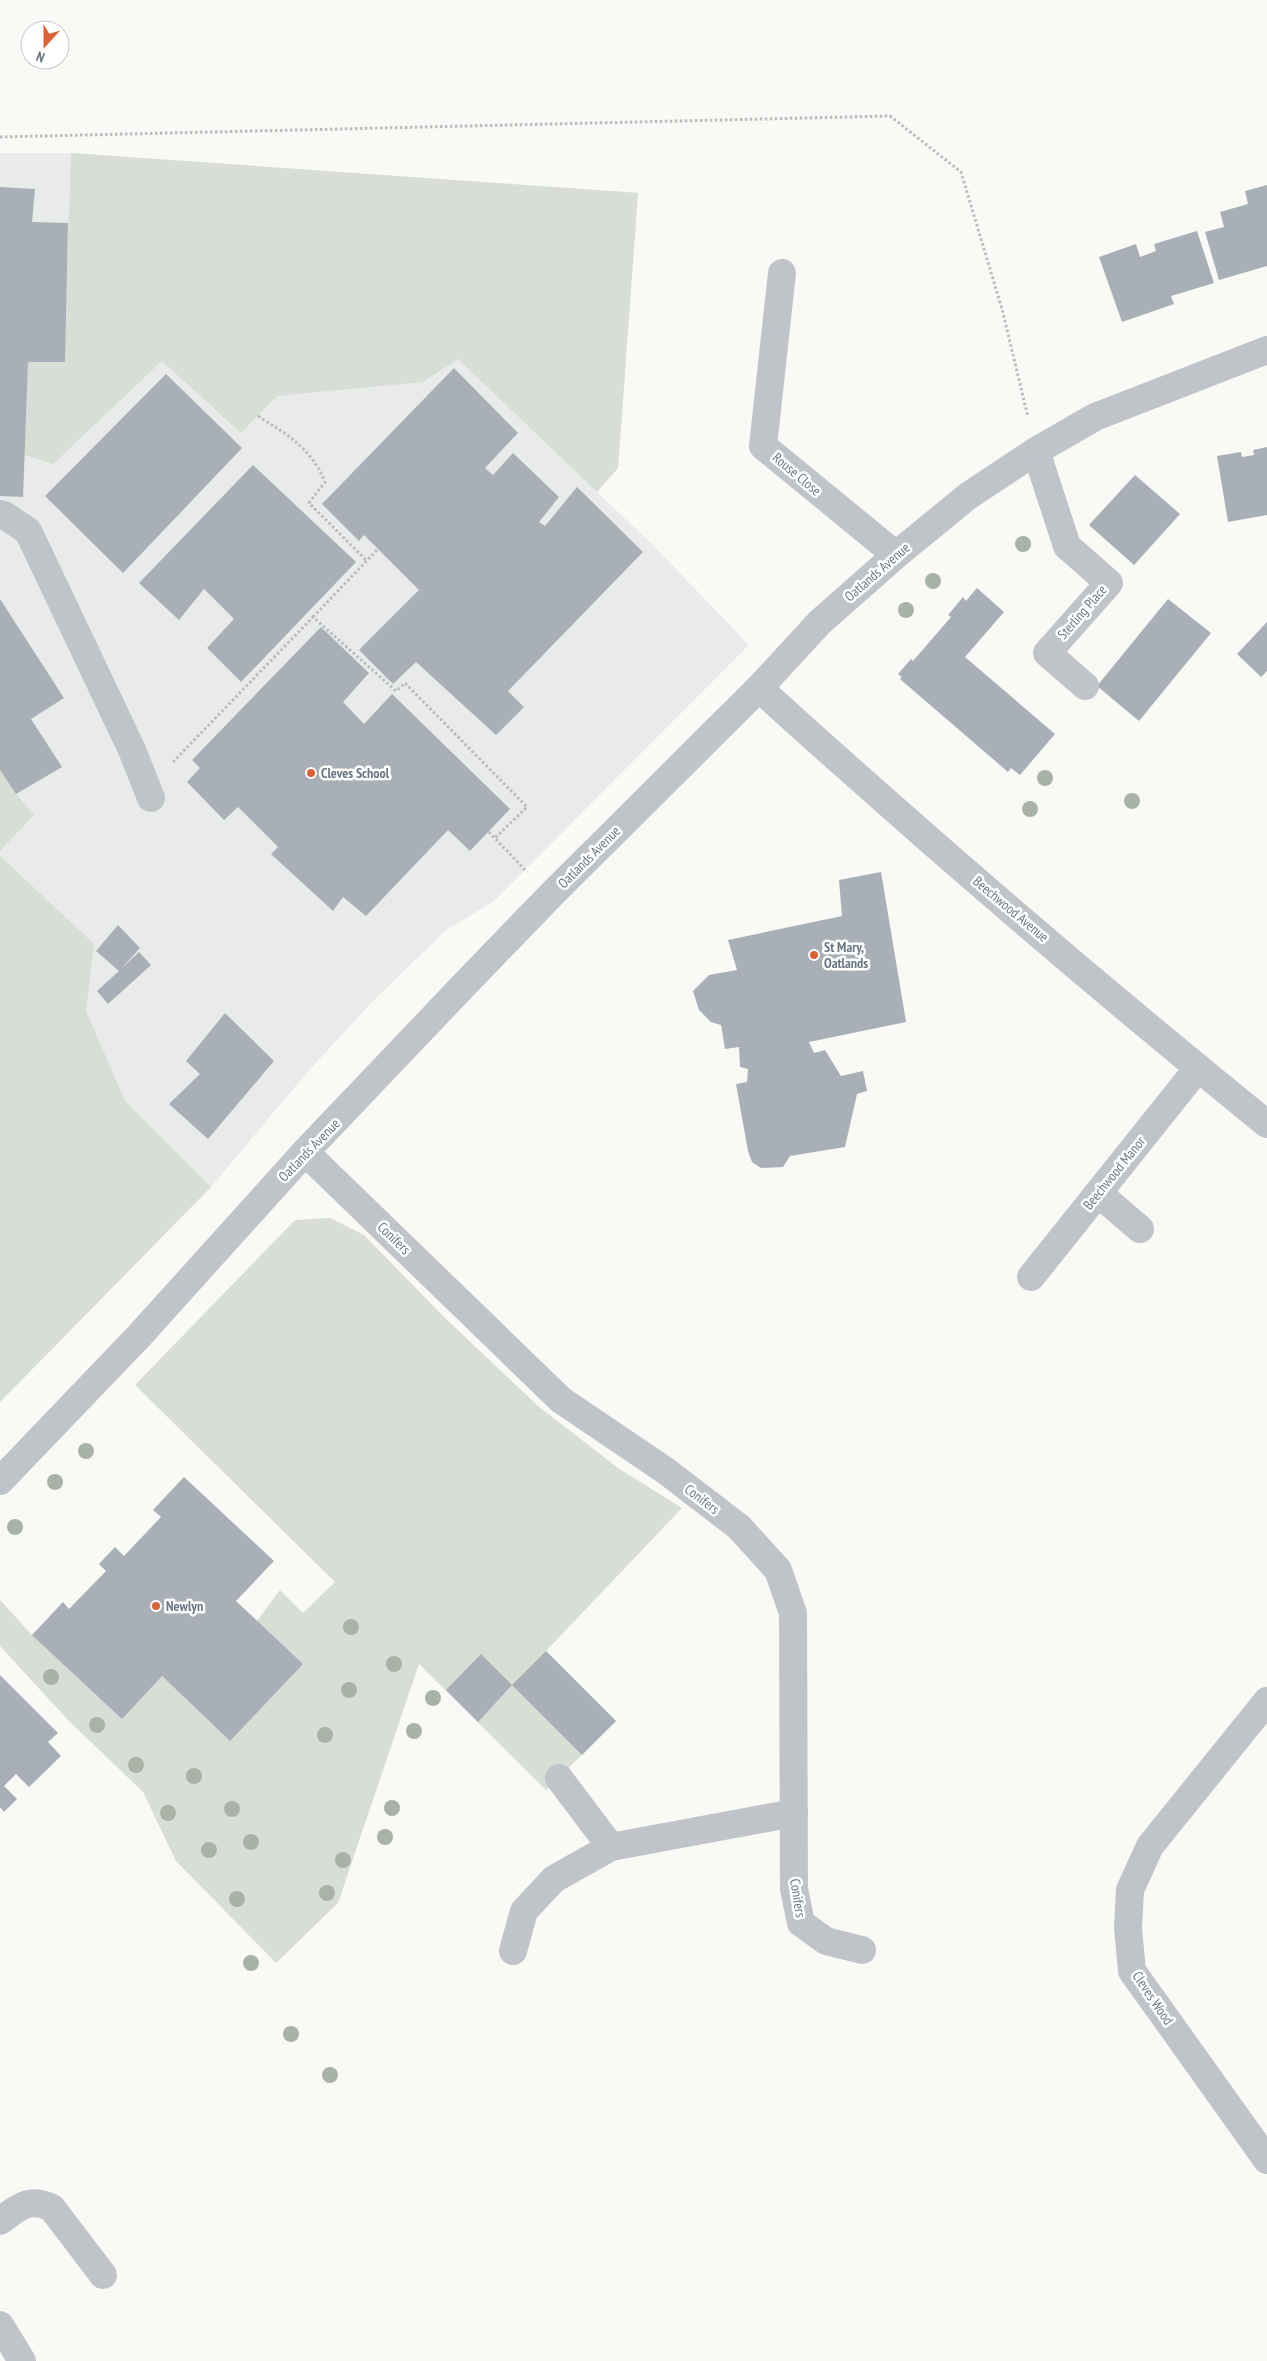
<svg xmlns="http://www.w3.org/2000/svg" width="1267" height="2361" font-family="'PT Sans Narrow',sans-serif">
  <rect width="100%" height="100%" fill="#f9f9f6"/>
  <path fill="#e9ebea" d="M0,153H71L638,193L618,468L597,492L651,543L749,645L494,901L445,931L371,1003L304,1076L211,1187L0,1402Z"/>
  <g fill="#d8ddd6">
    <path d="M71,153L638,193L618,468L597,492L458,359L423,382L277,396L241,433L162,361L53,464L24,455L28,362H64Z"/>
    <path d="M0,770L16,794L34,815L0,851Z"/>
    <path d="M0,856L94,944L86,1011L125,1101L211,1187L0,1402Z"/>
    <path d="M330,1218L364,1235L443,1316L538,1406L618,1468L682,1508L546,1651L616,1721L546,1790L419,1664L338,1903L276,1963L176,1861L143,1792L69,1721L0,1646V1600L32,1635L162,1676L230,1741L257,1621L280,1590L303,1613L335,1582L135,1385L295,1220Z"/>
  </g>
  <g fill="#a8afb6">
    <path d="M1267,185V266L1219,280L1205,232L1224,227L1220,212L1248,204L1245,191Z"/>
    <path d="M0,187L35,189L32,222L68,223L65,362H28L23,497L0,496Z"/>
    <path d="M1197,231L1214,283L1171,296L1174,304L1122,322L1099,257L1136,244L1140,257L1156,251L1154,244Z"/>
    <path d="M454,368L518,433L485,468L493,475L513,453L559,497L539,522L545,526L577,487L643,552L508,691L524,707L496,735L416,662L393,684L359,650L419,590L364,535L359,541L322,504Z"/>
    <path d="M166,374L242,448L123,573L45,496Z"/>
    <path d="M1267,447V515L1228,522L1217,456L1241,452L1242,457L1254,455L1253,450Z"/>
    <path d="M253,465L356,562L241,682L207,648L234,619L204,589L179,620L139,583Z"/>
    <path d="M1135,475L1180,514L1134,565L1089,525Z"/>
    <path d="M977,588L1004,612L965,657L1055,734L1020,775L1011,768L1008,772L900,679L902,677L898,674L911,659L913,661L951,617L948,615L963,597L966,601Z"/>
    <path d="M0,599L64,698L31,719L62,767L16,794L0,770Z"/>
    <path d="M1168,599L1211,633L1139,721L1097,686Z"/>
    <path d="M1267,622V671L1261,677L1237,654Z"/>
    <path d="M321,627L369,673L343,702L364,724L392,694L510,809L470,851L448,830L366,916L343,897L333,911L271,854L278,847L238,807L224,820L187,782L200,768L192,760Z"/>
    <path d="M881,872L906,1022L809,1042L814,1053L825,1050L841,1076L863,1071L867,1091L857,1094L845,1147L790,1156L783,1167L761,1168L752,1162L748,1151L736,1084L747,1082L748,1069L740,1067L739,1047L725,1049L721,1025L711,1022L699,1010L693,991L709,975L737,970L728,940L842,916L839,880Z"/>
    <path d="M118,925L140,948L121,969L139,952L151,965L108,1004L97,991L119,971L96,951Z"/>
    <path d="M225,1013L274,1061L208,1139L169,1104L200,1074L186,1061Z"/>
    <path d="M184,1477L274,1561L236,1601L303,1664L230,1741L162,1676L122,1719L32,1635L63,1602L69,1609L106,1571L99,1564L115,1547L124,1556L161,1517L153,1510Z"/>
    <path d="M546,1651L616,1721L582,1755L512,1685Z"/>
    <path d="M481,1654L512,1685L478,1722L446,1690Z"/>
    <path d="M0,1675L58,1733L48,1742L61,1756L29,1787L16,1774L4,1786L17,1799L4,1812L0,1807Z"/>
  </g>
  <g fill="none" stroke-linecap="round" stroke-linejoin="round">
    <g stroke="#b9bcbf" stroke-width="3" stroke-dasharray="2.5 2.5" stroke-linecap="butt">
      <path d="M0,137L890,116L961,172L1002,309L1028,417"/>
      <path d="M258,416C288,435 311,448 325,482L309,503L367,561"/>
      <path d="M313,617L378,549"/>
      <path d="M173,762L313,617L396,691L405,683L527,807L495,838"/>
      <path d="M489,832L527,872"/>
    </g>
    <g stroke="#c0c4c8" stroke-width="28">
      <path d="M782,273L763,446L896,555"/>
      <path d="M1036,451L1067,546L1109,583L1047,653L1085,686"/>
      <path d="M0,514L4,515L28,531L132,750L151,798"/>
      <path d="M759,688C924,838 1094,984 1267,1124"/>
      <path d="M305,1152L561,1400L666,1471L739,1527L778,1570L793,1613L794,1889L801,1923L826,1941L862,1950"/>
      <path d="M1098,1193L1140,1229"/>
      <path d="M1031,1277L1198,1068"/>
      <path d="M0,1481L139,1336L305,1152L465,984L551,895L759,688L820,622L896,555L968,496L1036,451L1095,417L1267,350"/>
      <path d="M1267,1701L1150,1846L1130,1890L1128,1928L1132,1971L1267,2160"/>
      <path d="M559,1778L611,1847"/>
      <path d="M513,1951L524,1911L554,1879L611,1847L794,1813"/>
      <path d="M0,2221C19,2207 28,2197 52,2208L103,2275"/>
      <path d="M0,2325L22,2361"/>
    </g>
  </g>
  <g fill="#a9b2a6">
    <circle cx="1023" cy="544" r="8"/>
    <circle cx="933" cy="581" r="8"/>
    <circle cx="906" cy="610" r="8"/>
    <circle cx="1045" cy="778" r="8"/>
    <circle cx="1132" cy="801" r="8"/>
    <circle cx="1030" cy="809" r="8"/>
    <circle cx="86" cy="1451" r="8"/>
    <circle cx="55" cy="1482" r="8"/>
    <circle cx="15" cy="1527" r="8"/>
    <circle cx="351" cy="1627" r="8"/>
    <circle cx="394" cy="1664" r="8"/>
    <circle cx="51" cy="1677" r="8"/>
    <circle cx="349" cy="1690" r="8"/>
    <circle cx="433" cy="1698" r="8"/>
    <circle cx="97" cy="1725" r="8"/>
    <circle cx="414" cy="1731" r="8"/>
    <circle cx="325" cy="1735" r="8"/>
    <circle cx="136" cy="1765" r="8"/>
    <circle cx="194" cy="1776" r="8"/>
    <circle cx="392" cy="1808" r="8"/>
    <circle cx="232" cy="1809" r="8"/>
    <circle cx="168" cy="1813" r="8"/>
    <circle cx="385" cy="1837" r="8"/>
    <circle cx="251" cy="1842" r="8"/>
    <circle cx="209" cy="1850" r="8"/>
    <circle cx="343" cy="1860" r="8"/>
    <circle cx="327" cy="1893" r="8"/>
    <circle cx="237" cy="1899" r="8"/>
    <circle cx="251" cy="1963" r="8"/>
    <circle cx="291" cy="2034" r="8"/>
    <circle cx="330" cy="2075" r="8"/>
  </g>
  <g fill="#d96236" stroke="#fff" stroke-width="2">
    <circle cx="311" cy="773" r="5"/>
    <circle cx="814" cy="955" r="5"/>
    <circle cx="156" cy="1606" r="5"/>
  </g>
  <g text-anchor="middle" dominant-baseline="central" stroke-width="5" stroke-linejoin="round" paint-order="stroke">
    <g font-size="14" fill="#6a7886" stroke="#fff">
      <text transform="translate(797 474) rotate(40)">Rouse Close</text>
      <text transform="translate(877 572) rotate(-41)">Oatlands Avenue</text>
      <text transform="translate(1082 612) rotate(-49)">Sterling Place</text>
      <text transform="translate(589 857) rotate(-45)">Oatlands Avenue</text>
      <text transform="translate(1011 909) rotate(40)">Beechwood Avenue</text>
      <text transform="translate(309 1150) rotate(-46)">Oatlands Avenue</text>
      <text transform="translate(1114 1173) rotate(-51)">Beechwood Manor</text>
      <text transform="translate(394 1238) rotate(44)">Conifers</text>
      <text transform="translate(702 1499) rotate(37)">Conifers</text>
      <text transform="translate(798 1898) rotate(81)">Conifers</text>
      <text transform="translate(1153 1998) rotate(56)">Cleves Wood</text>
    </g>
    <g font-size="14" font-weight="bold" fill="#6a7886" stroke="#fff" text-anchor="start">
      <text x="321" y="773">Cleves School</text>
      <text x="824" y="947">St Mary,<tspan x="824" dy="16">Oatlands</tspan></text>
      <text x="166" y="1606">Newlyn</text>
    </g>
  </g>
  <g transform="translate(45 45) rotate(201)"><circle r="24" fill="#ffffff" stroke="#c3c9cf"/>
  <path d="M0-4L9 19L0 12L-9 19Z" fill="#d96236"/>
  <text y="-8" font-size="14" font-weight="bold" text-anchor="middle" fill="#6a7886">N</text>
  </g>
</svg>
